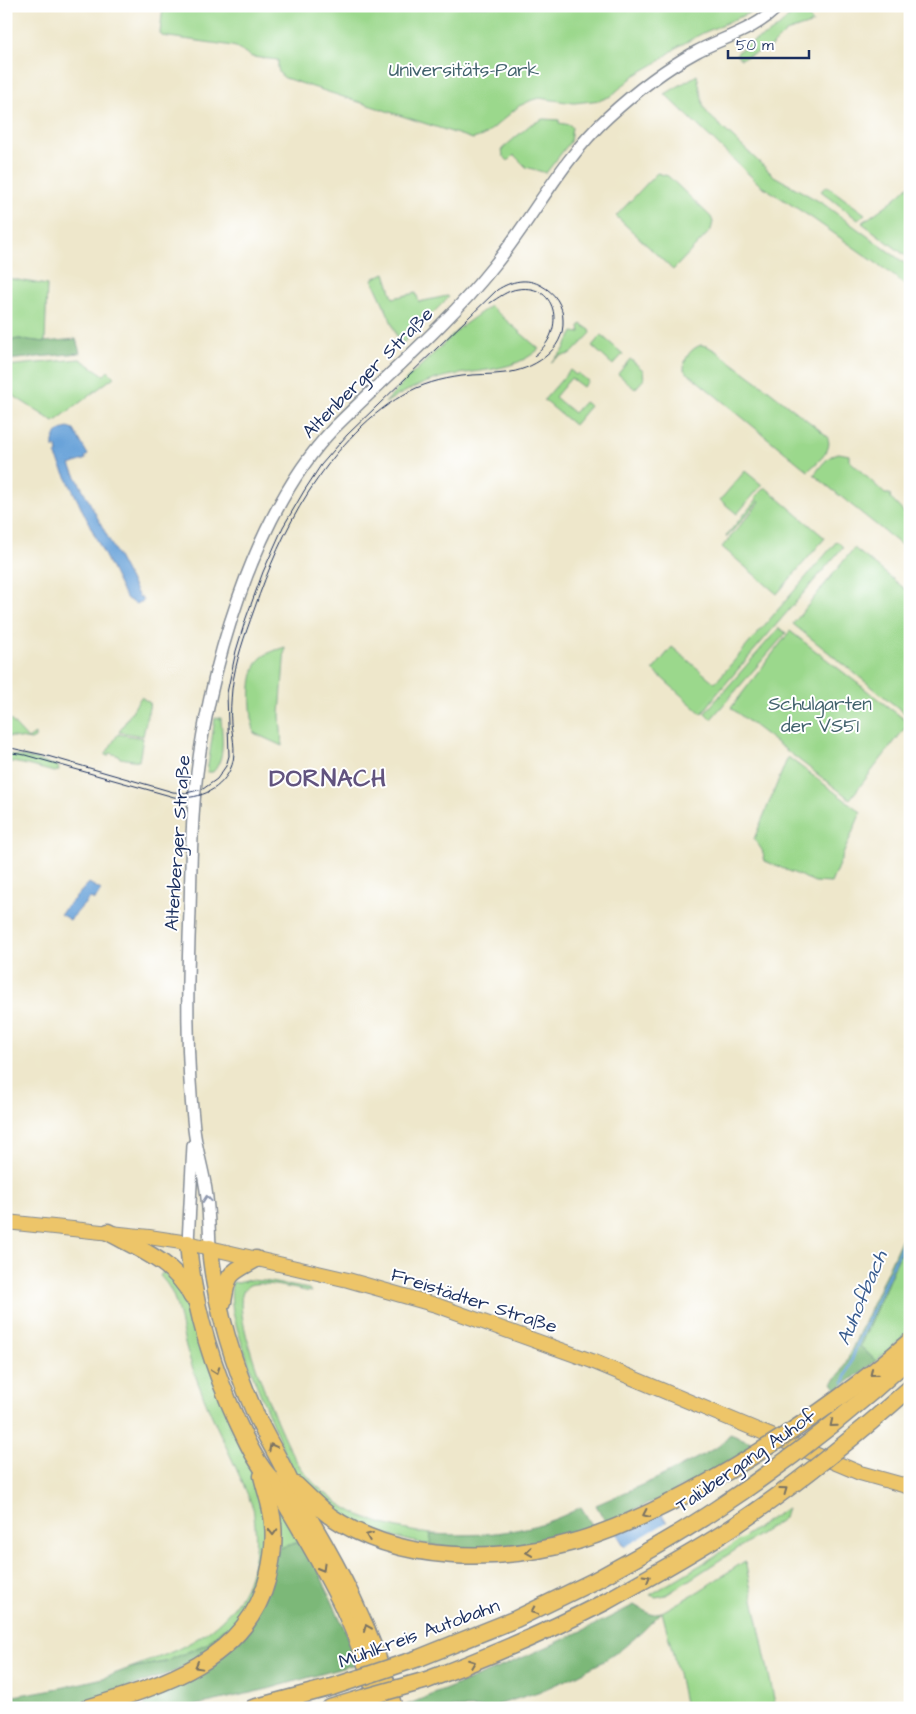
<svg xmlns="http://www.w3.org/2000/svg" width="916" height="1714" font-family="'Architects Daughter',sans-serif">
  <rect width="100%" height="100%" fill="#fff"/>
  <filter id="ink" filterUnits="userSpaceOnUse"><feTurbulence type="fractalNoise" baseFrequency=".02" numOctaves="2"/><feDisplacementMap in="SourceGraphic" scale="10" xChannelSelector="R" yChannelSelector="G"/><feConvolveMatrix kernelMatrix="1 2 1 2 8 2 1 2 1" color-interpolation-filters="sRGB"/></filter>
  <filter id="wash" filterUnits="userSpaceOnUse"><feTurbulence type="fractalNoise" baseFrequency=".0096" numOctaves="4" result="noise"/><feDisplacementMap in="SourceGraphic" scale="20" xChannelSelector="R" yChannelSelector="G"/><feGaussianBlur stdDeviation="1.12" result="paint"/><feColorMatrix in="noise" values="0 0 0 0 0 0 0 0 0 0 0 0 0 0 0 0 0 1.4 0 .05"/><feComposite in="paint" operator="in"/></filter>
  <g filter="url(#wash)">
    <rect width="100%" height="100%" fill="#eee7cb"/>
    <g fill="#9bd88c" stroke="#5b8475">
      <path d="M163,6H760L749,13L703,33L679,46L653,65L635,75L611,96L601,100L574,103L539,98L532,100L519,106L485,135L473,139L285,78C277,73 278,69 278,60L252,57L236,47L227,45L162,36L160,33Z"/>
      <path d="M798,6H802L813,23L786,32L771,47L741,59L736,55C744,42 763,39 776,29C784,23 791,14 798,6Z"/>
      <path d="M697,75L704,108L709,115L774,176L822,203L910,267V288L886,270L812,218L759,184L665,94Z"/>
      <path d="M543,119L559,120V123L570,125L572,127L570,142L546,173L526,167L514,155L508,161L503,156L502,149L530,125Z"/>
      <path d="M657,173L668,176L711,217L713,222L711,230L673,270L616,216Z"/>
      <path d="M910,184V259L862,223C879,210 896,200 910,184Z"/>
      <path d="M827,186L865,214L858,220L821,191Z"/>
      <path d="M385,273L393,298L416,293L419,302L447,296L449,297L405,341L402,343L398,340L389,316L372,279Z"/>
      <path d="M6,278L47,285L45,342L19,339L6,341Z"/>
      <path d="M490,306L539,349C513,372 481,369 448,376C425,381 405,391 385,403L405,381L461,327Z"/>
      <path d="M581,324L590,330L591,333L571,354L560,356L551,362L563,351L573,332L579,333L580,332L579,327Z"/>
      <path d="M601,335L623,354L613,365L592,346Z"/>
      <path d="M701,345L707,346L716,351L766,388L826,435C836,449 817,462 808,471L684,370C684,358 690,349 701,345Z"/>
      <path d="M80,359L104,375L108,371L114,377L54,422L6,391V366Z"/>
      <path d="M630,359L643,370L644,379L635,389L618,374Z"/>
      <path d="M570,370L576,375L578,373L588,381L583,387L571,378L555,397L574,413L584,402L590,406L574,425L544,400Z"/>
      <path d="M839,453L849,455V460L885,494H890L891,499L910,519V552L814,475C821,466 828,455 839,453Z"/>
      <path d="M745,471L762,485L737,514L720,500Z"/>
      <path d="M765,487L825,538L777,594L722,547L760,502L759,501L727,537L726,536L757,499L755,497Z"/>
      <path d="M837,541L843,547L716,695L702,714L653,670L672,647L715,683Z"/>
      <path d="M854,548L910,593V711L907,715L793,624Z"/>
      <path d="M779,628L786,633L711,719L705,713Z"/>
      <path d="M790,631L909,723L850,799L731,708Z"/>
      <path d="M285,647L280,715L282,746L254,733C251,713 246,676 260,659C266,653 276,650 285,647Z"/>
      <path d="M141,697L150,703L143,736L119,732Z"/>
      <path d="M6,715L28,739L35,734V738L31,740L6,736Z"/>
      <path d="M215,718H221C222,736 226,758 213,772H207Z"/>
      <path d="M118,734L143,738L139,761L120,758L119,756L110,753L108,756L105,755Z"/>
      <path d="M6,754L25,757L58,766L59,771L54,772L23,764L6,761Z"/>
      <path d="M788,757L861,812L831,883L815,882L765,861L762,850L754,839Z"/>
      <path d="M910,1231V1331L876,1361L860,1346Z"/>
      <path d="M163,1272L171,1278L188,1302L248,1460L261,1489L270,1534L254,1603L230,1634L224,1628L206,1644L165,1662L130,1668C145,1662 162,1657 176,1650C239,1620 264,1577 253,1508C231,1451 199,1399 184,1339C179,1317 177,1292 160,1276Z"/>
      <path d="M249,1280L264,1281L309,1289L311,1292C299,1290 257,1279 248,1286C246,1288 244,1290 243,1292C231,1316 279,1432 294,1457C303,1472 315,1486 329,1496C359,1520 394,1529 431,1534L430,1545C382,1536 333,1520 301,1481C290,1467 283,1449 277,1434C268,1413 259,1392 251,1370C242,1342 228,1312 232,1282L238,1283Z"/>
      <path d="M274,1494L302,1541L279,1548Z"/>
      <path d="M787,1508L784,1518L777,1523L666,1595L656,1597L650,1595L707,1561Z"/>
      <path d="M745,1561L776,1708H685L678,1673L662,1612L699,1591Z"/>
    </g>
    <g fill="#7cb878" stroke="#4c746b">
      <path d="M19,339L45,342L76,339L80,353L6,360V341Z"/>
      <path d="M910,1220V1231L860,1346L876,1361L837,1390L832,1383L842,1371Z"/>
      <path d="M730,1434L751,1442L748,1451L670,1494L606,1523L596,1505L658,1478L697,1458L719,1446Z"/>
      <path d="M581,1507L594,1528L539,1544L473,1549L430,1545L431,1534C483,1537 534,1533 581,1507Z"/>
      <path d="M302,1541L318,1570L360,1663L268,1689L202,1704L182,1708H143L153,1693L222,1657L279,1548Z"/>
      <path d="M634,1605L650,1614L662,1612L643,1631L623,1648L602,1662L575,1676L538,1692L488,1708H404V1706C482,1675 560,1644 634,1605Z"/>
      <path d="M224,1628L230,1634L176,1671L86,1702L61,1708H6V1677H9L14,1696L65,1687L103,1678L130,1668L165,1662L206,1644Z"/>
    </g>
    <g fill="#69a3d9" stroke="#42699c">
      <path d="M69,428L74,430L88,455L85,457L86,459L70,465L139,597H141L143,601L136,604L127,599L122,591L55,454L58,453L57,447H53C52,436 58,429 69,428Z"/>
      <path d="M89,883L101,890L95,900L90,898L70,920L60,914Z"/>
      <path d="M657,1506L693,1565L651,1590L615,1531Z"/>
    </g>
    <g fill="#eee7cb">
      <path d="M718,1490L745,1537L700,1564L673,1519Z"/>
      <path d="M669,1521L695,1566L650,1592L623,1548Z"/>
    </g>
    <g fill="none" stroke-linecap="round" stroke-linejoin="round">
      <path stroke="#69a3d9" stroke-width="3" d="M844,1382L857,1345L910,1227"/>
    </g>
  </g>
  <g filter="url(#ink)">
    <g fill="none" stroke-linecap="round" stroke-linejoin="round">
      <defs>
        <g id="minor">
          <path d="M188,1243L193,1145"/>
          <path d="M210,1248C209,1226 209,1205 205,1184C202,1166 196,1148 194,1129C186,1057 187,984 190,911C191,871 191,831 195,791C206,677 253,513 334,428C387,375 446,326 493,267C533,218 561,160 608,117C635,92 663,70 696,52C722,38 758,29 778,6"/>
        </g>
        <path id="major" d="M6,1222L149,1237L188,1243L348,1280L436,1305L592,1361L860,1473L910,1487"/>
        <g id="highway">
          <path d="M108,1232C139,1249 176,1263 192,1297"/>
          <path d="M188,1243C193,1305 211,1364 237,1421C247,1442 256,1463 272,1480C296,1522 322,1563 343,1607C358,1639 370,1673 379,1708"/>
          <path d="M210,1248C215,1304 232,1361 255,1413C268,1442 286,1468 297,1498C339,1567 372,1629 394,1708"/>
          <path d="M223,1302C228,1271 230,1274 256,1259"/>
          <path d="M296,1485C308,1496 318,1507 330,1516C400,1564 498,1563 577,1541"/>
          <path d="M419,1658L516,1619L594,1581"/>
          <path d="M427,1680C488,1657 547,1632 605,1602"/>
          <path d="M87,1708C160,1686 247,1661 268,1577C272,1560 275,1542 273,1524C272,1508 266,1493 262,1476"/>
          <path d="M253,1708L332,1687"/>
          <path d="M330,1708L363,1698"/>
        </g>
      </defs>
      <use href="#minor" stroke="#848b94" stroke-width="14"/>
      <use href="#major" stroke="#848b94" stroke-width="16"/>
      <use href="#highway" stroke="#848b94" stroke-width="19"/>
      <use href="#minor" stroke="#fff" stroke-width="11"/>
      <use href="#major" stroke="#edc569" stroke-width="14"/>
      <use href="#highway" stroke="#edc569" stroke-width="16"/>
      <g stroke="#1b2f5e" stroke-width="1">
        <path d="M490,303C498,298 508,290 518,289C559,283 566,333 534,356"/>
        <path d="M6,747L44,755L173,792L186,793L203,789L217,779L226,766L229,756L227,693L236,651L246,618L263,572L283,527L304,491L321,465L347,435L497,290C511,281 527,277 542,286C555,293 563,305 563,320C565,351 532,370 505,373C491,375 476,374 462,376C441,379 421,384 403,395C363,418 333,455 308,493C285,529 268,569 254,610C245,635 235,662 232,689C231,701 230,712 231,724C233,739 237,756 230,770C219,792 196,800 174,797L25,755L6,752"/>
      </g>
      <defs>
        <g id="highway-bridge">
          <path d="M577,1541C630,1525 680,1499 728,1471C792,1433 853,1391 910,1341"/>
          <path d="M594,1581C636,1558 678,1535 718,1508C786,1463 850,1413 910,1358"/>
          <path d="M605,1602C649,1577 694,1553 736,1525C797,1484 855,1437 910,1388"/>
          <path d="M332,1687L419,1658"/>
          <path d="M363,1698L427,1680"/>
        </g>
      </defs>
      <use href="#highway-bridge" stroke="#848b94" stroke-width="19" stroke-linecap="butt"/>
      <use href="#highway-bridge" stroke="#edc569" stroke-width="16"/>
    </g>
    <defs><path id="oneway-chevron" d="M-2-3.5L2.5 0L-2 3.5" fill="none" stroke-width="1.6" stroke-linecap="round" stroke-linejoin="round" transform="scale(1.25)"/></defs>
    <use stroke="#8d97ae" href="#oneway-chevron" transform="translate(207 1199) rotate(-95)"/>
    <g stroke="#797263">
      <use href="#oneway-chevron" transform="translate(216 1371) rotate(70)"/>
      <use href="#oneway-chevron" transform="translate(873 1373) rotate(140)"/>
      <use href="#oneway-chevron" transform="translate(833 1424) rotate(141)"/>
      <use href="#oneway-chevron" transform="translate(272 1447) rotate(-118)"/>
      <use href="#oneway-chevron" transform="translate(784 1490) rotate(-36)"/>
      <use href="#oneway-chevron" transform="translate(646 1514) rotate(155)"/>
      <use href="#oneway-chevron" transform="translate(273 1532) rotate(88)"/>
      <use href="#oneway-chevron" transform="translate(369 1536) rotate(-158)"/>
      <use href="#oneway-chevron" transform="translate(529 1552) rotate(172)"/>
      <use href="#oneway-chevron" transform="translate(322 1568) rotate(60)"/>
      <use href="#oneway-chevron" transform="translate(647 1578) rotate(-30)"/>
      <use href="#oneway-chevron" transform="translate(534 1611) rotate(155)"/>
      <use href="#oneway-chevron" transform="translate(367 1628) rotate(-113)"/>
      <use href="#oneway-chevron" transform="translate(472 1663) rotate(-21)"/>
      <use href="#oneway-chevron" transform="translate(198 1666) rotate(151)"/>
    </g>
  </g>
  <g text-anchor="middle" dominant-baseline="central" stroke-width="4" stroke-linejoin="round" paint-order="stroke">
    <g font-size="19" fill="#41626c" stroke="#fff">
      <text x="464" y="70">Universitäts-Park</text>
      <text x="820" y="704">Schulgarten<tspan x="820" dy="22">der VS51</tspan></text>
    </g>
    <g font-size="19" fill="#1b2f5e" stroke="#fff">
      <text transform="translate(368 373) rotate(-45)">Altenberger Straße</text>
      <text transform="translate(178 843) rotate(-86)">Altenberger Straße</text>
      <text transform="translate(474 1301) rotate(18)">Freistädter Straße</text>
      <text transform="translate(746 1461) rotate(-35)">Talübergang Auhof</text>
      <text transform="translate(419 1634) rotate(-20)">Mühlkreis Autobahn</text>
    </g>
    <g font-size="20" font-style="italic" fill="#3a5d8f" stroke="#fff">
      <text transform="translate(862 1298) rotate(-67)">Auhofbach</text>
    </g>
    <g font-size="24" font-weight="bold" letter-spacing="1" fill="#62547f" stroke="#fff">
      <text x="328" y="779">DORNACH</text>
    </g>
  </g>
  <rect width="916" height="1714" fill="none" stroke="#fff" stroke-width="25"/>
  <path d="M728 50v8h81v-8" fill="none" stroke="#1b2f5e" stroke-width="2.5"/>
  <text x="736" y="50" font-size="15" fill="#1b2f5e" stroke="#ffffff" stroke-width="4" paint-order="stroke">50 m</text>
</svg>
